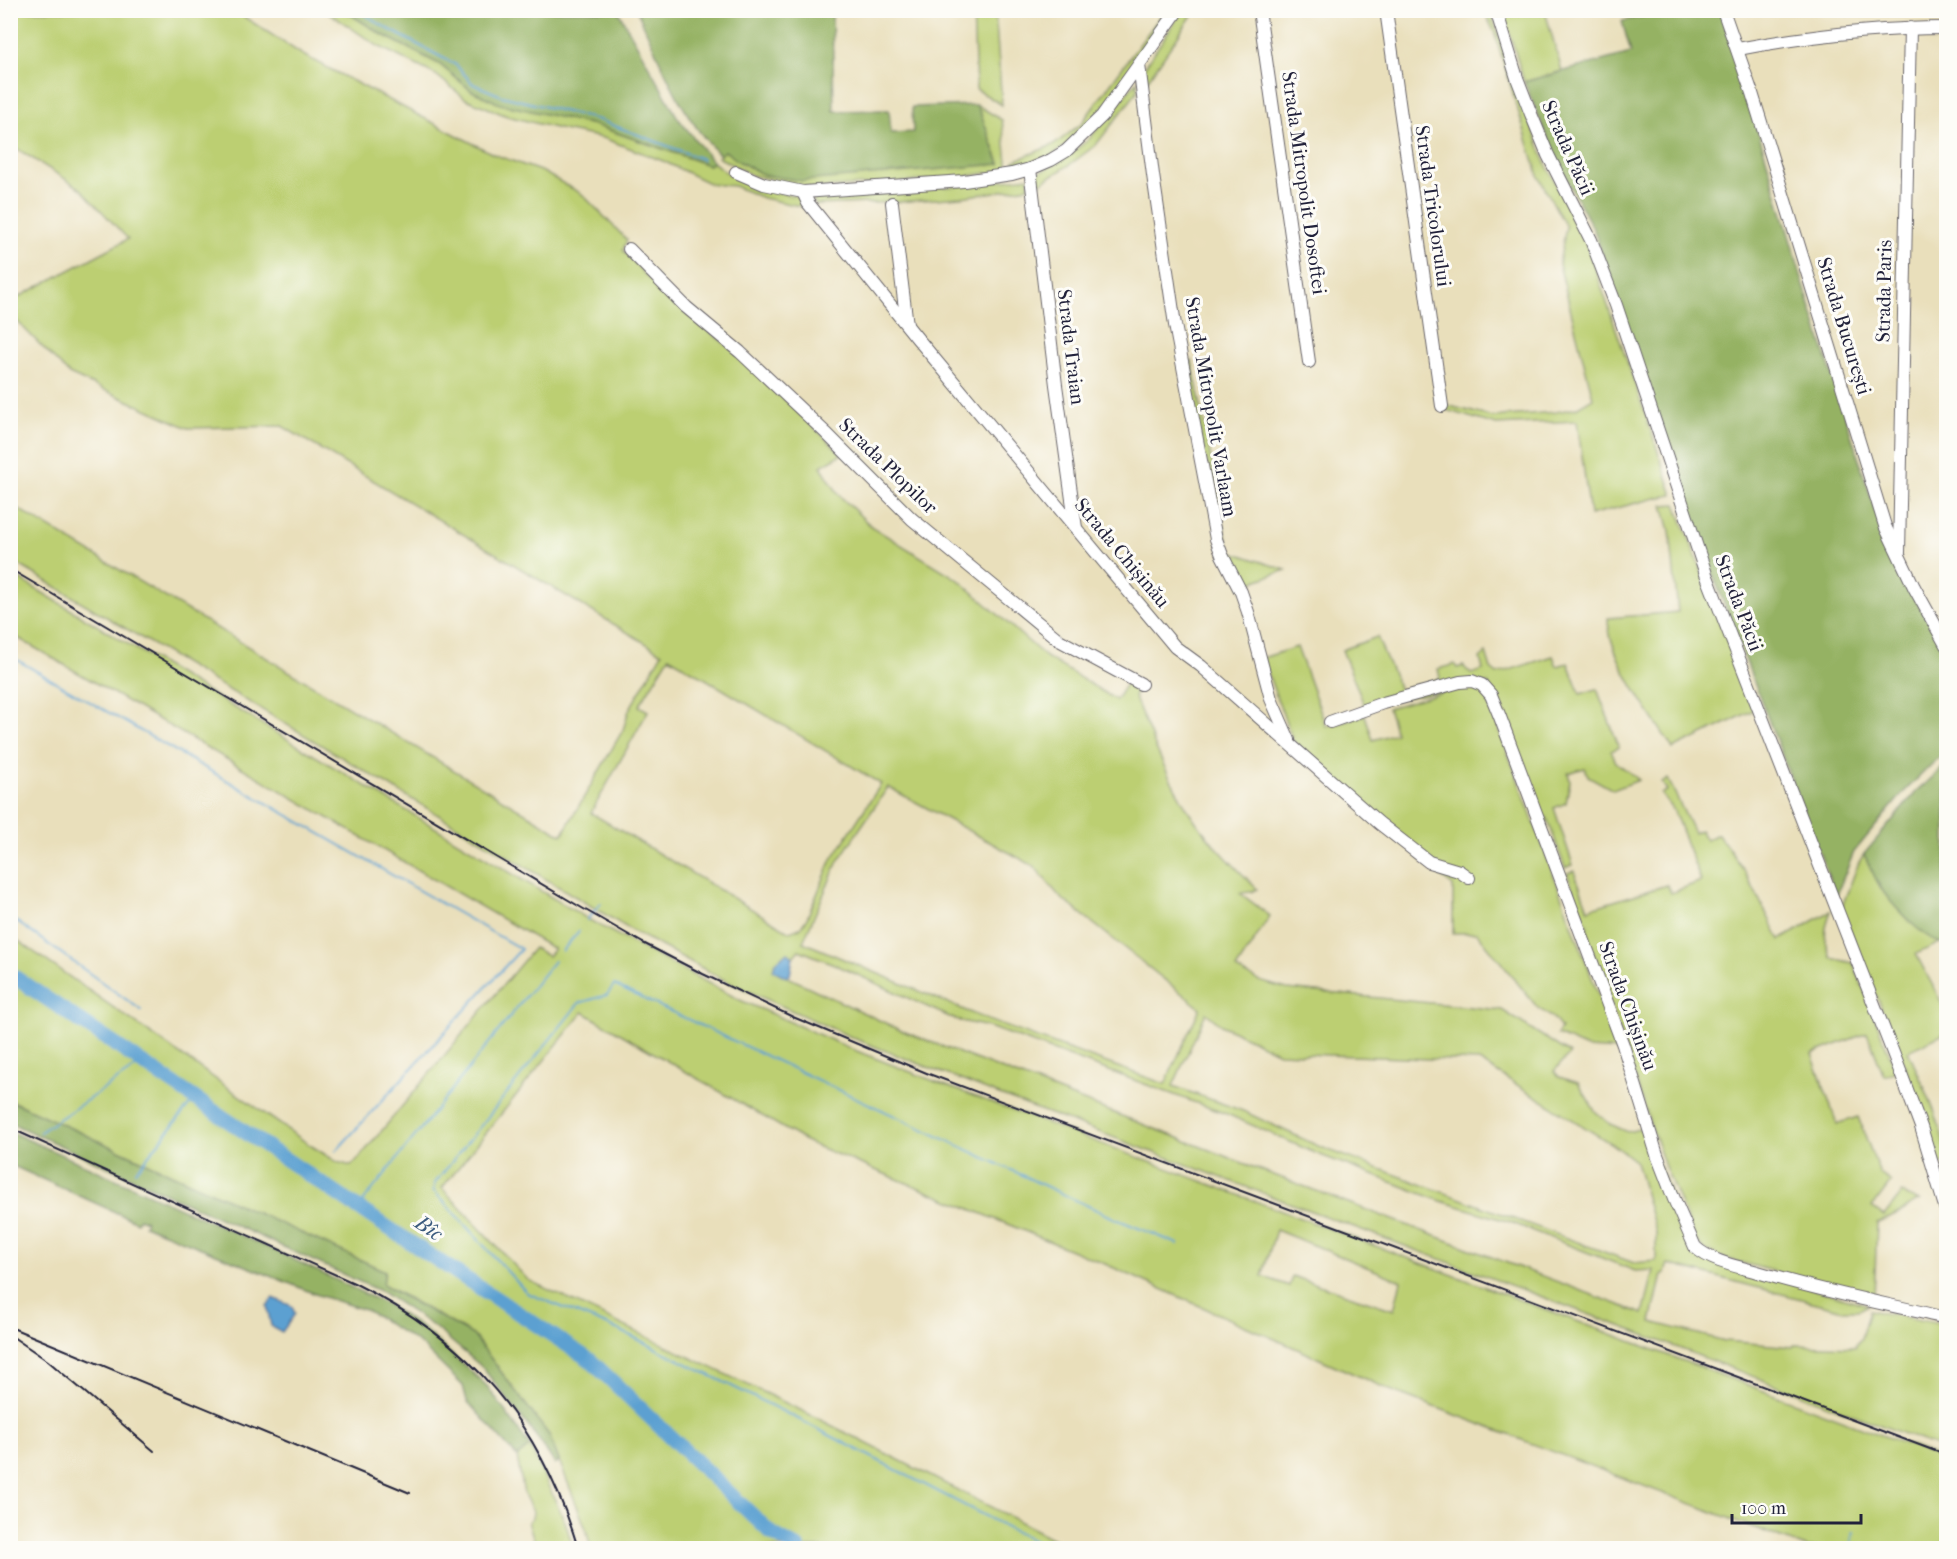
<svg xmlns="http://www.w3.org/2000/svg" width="1957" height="1559" font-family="'IM FELL French Canon',serif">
  <rect width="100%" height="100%" fill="#fdfcf7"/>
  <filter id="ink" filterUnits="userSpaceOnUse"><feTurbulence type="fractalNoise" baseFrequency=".0167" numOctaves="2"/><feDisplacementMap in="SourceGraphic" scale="12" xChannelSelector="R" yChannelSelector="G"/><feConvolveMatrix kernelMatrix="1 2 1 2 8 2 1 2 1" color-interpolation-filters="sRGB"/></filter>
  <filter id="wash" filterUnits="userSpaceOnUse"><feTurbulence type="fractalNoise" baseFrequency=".008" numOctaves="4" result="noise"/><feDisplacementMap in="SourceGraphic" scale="24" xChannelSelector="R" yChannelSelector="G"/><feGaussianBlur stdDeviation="1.35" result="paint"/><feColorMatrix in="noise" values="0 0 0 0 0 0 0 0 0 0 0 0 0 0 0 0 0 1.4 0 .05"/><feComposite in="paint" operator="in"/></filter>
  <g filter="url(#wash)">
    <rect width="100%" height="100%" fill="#e9dfbb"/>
    <g fill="#bccf72" stroke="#6f7856" stroke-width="1.5" fill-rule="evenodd">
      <path d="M11,11H235L303,55L493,154L543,172L582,194L627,240L623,250L657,288L736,353L842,454L821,466L839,495L872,527L959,580L1046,657L1116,700L1129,679L1141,688L1134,696C1151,736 1166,776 1190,813C1208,841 1234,865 1257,889L1252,892L1240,893L1270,916L1236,969L1259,981L1287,989L1502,1010L1570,1054L1554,1071L1559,1077L1578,1083L1595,1111L1610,1124L1628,1132L1643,1128L1697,1255L1868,1305L1858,1310H1843L1668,1264L1665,1273L1662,1275L1651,1322L1725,1341L1793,1347L1794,1345L1855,1347L1861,1338L1869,1310L1946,1325V1450L1647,1336L1002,1096L858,1040L730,983L631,930L11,560L10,504L562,835L623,730L629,710L662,653L282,426L188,428L69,374L11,315V301L128,239L80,188L11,145ZM669,657L881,784L832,859L806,920L800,928L790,932L591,813L648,711L639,706ZM888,787L1034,866L1060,897L1200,1008L1165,1084L988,1020L803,942L838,861ZM799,950L834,964L956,1020L989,1027L1229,1115L1315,1153L1441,1201L1510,1222L1635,1271L1654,1270L1643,1314L1266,1172L900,1030L773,970L787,952L793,957ZM1206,1013L1221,1025L1279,1053L1479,1061L1618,1148L1636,1162L1656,1232V1261L1634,1263L1318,1146L1243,1111L1173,1086Z"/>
      <path d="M326,11H345L381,34L439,64L472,91L594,125L708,165L713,162C736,183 766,191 797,196L803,207L763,198L734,186L711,184L663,161L603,138L563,130L507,116L466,99L436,75L378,46Z"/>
      <path d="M973,11H995L1002,105L976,89Z"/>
      <path d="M1164,11H1171C1141,54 1099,127 1054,154C1042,162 1028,166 1015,168L1014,161L1055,144L1081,124Z"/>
      <path d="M1182,11H1195L1145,84L1144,68Z"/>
      <path d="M1484,11H1490L1546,164L1585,239L1673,495L1656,498L1590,515L1577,421L1496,425L1446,410V405L1492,417L1556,412L1576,408L1593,398L1559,264L1566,227L1538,175L1494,32Z"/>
      <path d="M1503,11H1545L1562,71L1524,82Z"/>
      <path d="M1137,81V92L1096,145L1068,166L1037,185L1036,174L1065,158L1089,139Z"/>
      <path d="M977,105L1002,120L1008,170L946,179L809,189L752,175L718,157L725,151L738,161L1000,163Z"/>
      <path d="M1028,177L1029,187L961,197L898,202L816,205L810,196L958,186Z"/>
      <path d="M1192,361L1229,551L1286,570L1244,585L1225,555L1186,364Z"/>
      <path d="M1676,504L1754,710L1673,749C1653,717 1607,656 1608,618L1678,612L1670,531L1663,505Z"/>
      <path d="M11,574L593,922L740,1000L854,1050L944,1085L1946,1459V1548H1808L1390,1390L1105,1264L809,1143L583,1012L442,1188L528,1280L813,1416L1071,1548H591L586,1529L549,1435L473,1335L383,1284L385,1271L11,1101V936L310,1145L337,1162L351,1166L359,1158L534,948L548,956L554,949L11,634ZM1276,1230L1401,1281L1394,1310L1292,1276L1289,1286L1262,1276Z"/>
      <path d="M1377,637L1400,690L1440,678L1438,669L1455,664L1458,668L1463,666L1471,674L1483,670L1480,658L1486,653L1491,669L1497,674L1553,656L1557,666L1568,663L1580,694L1597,689L1619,747L1611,751L1616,762L1639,780L1613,790L1588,776L1585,768L1568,773L1570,781L1566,803L1554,808L1573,865L1565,868L1547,818L1545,824L1488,683L1364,705L1342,650Z"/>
      <path d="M1297,647L1326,726L1365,715L1373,740L1396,733L1388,708L1472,684L1486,695L1619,1050L1587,1048L1557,1035L1561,1028L1554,1019L1537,1007L1477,933H1453V886L1429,867L1293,741L1262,658Z"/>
      <path d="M1668,779L1694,833L1700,830L1706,840L1718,834L1745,872L1780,940L1831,911C1823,931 1824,938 1831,958L1853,963L1896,1071L1884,1076L1867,1033L1812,1054L1837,1124L1858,1117L1880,1174L1891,1182L1872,1207L1884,1216L1902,1193L1919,1201C1912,1203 1908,1208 1901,1212C1894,1216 1886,1220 1877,1223L1874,1298L1720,1257L1704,1249L1695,1239L1664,1164L1585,929L1588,928L1567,873L1574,871L1588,909L1667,885L1671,893L1701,881L1673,809L1661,794L1667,790L1662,783Z"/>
      <path d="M1864,854L1884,892L1925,934L1940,943L1916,954L1946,1011V1033L1908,1051C1922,1084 1946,1128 1946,1162L1940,1165L1901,1055L1841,909L1859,862Z"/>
      <path d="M530,1446L566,1524L573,1548H537L528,1522L532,1518L533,1512L524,1494L517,1457Z"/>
    </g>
    <g fill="#95b264" stroke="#5c6a50" stroke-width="1.5">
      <path d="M1681,10L1720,11L1740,70L1807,296L1880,526L1917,602L1946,651V753L1934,762L1904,792L1854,852L1836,896L1711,570L1594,230L1561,169L1524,82L1631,53L1622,21L1646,16V11H1678L1679,13Z"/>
      <path d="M345,11H618L678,118L713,162L709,165L594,125L500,104L472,91L439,64L381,34Z"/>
      <path d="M637,11H832L834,111L889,110L891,133L913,132L912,107L977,105L1000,164L802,181L764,175L738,161L725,151L720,155C680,117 660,59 637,11Z"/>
      <path d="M1946,765V944C1926,942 1896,909 1884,893C1876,881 1870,867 1864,854L1916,792Z"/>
      <path d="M11,1101L385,1271L383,1285L473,1335L549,1435L559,1461L555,1464L539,1440L482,1367L433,1326L382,1292L11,1123Z"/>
      <path d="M11,1132L278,1252L388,1305L425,1330L487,1386L530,1446L517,1457L467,1401L463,1386L419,1343L368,1311L318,1295L144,1225L146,1221L139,1218L137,1222L11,1165Z"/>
    </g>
    <g fill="#5ca0d1" stroke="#3f6186" stroke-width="1.5">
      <path d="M787,952L793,957L790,975L786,977L773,970L775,963Z"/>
      <path d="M273,1298L292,1306L295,1314L282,1332L271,1326L267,1306Z"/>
    </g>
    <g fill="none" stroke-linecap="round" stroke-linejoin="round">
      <g stroke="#5ca0d1" stroke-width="2">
        <path d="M358,10L383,26L456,65L473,84L502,96L599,120L702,159"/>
        <path d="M10,656L521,949L336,1151"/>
        <path d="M10,917L141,1010"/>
        <path d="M587,920L601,903"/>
        <path d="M562,951L579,931"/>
        <path d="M40,1132L142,1063"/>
        <path d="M136,1171L195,1098"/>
        <path d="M358,1208L554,961"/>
        <path d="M1047,1548L802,1421L621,1331L527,1293L433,1190L435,1183L579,1003L607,995L614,985L1116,1219L1178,1244"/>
        <path d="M1851,1548L1854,1531"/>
      </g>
      <path stroke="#5ca0d1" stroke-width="15" d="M10,974L358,1208L590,1360L771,1533L798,1548"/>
    </g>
  </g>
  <g filter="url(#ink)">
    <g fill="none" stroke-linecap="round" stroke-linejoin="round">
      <defs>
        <g id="minor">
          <path d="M1259,10L1309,362"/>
          <path d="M1386,10L1442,406"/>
          <path d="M1496,10L1517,78L1531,114L1548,155L1591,240L1616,305L1706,574L1897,1063L1921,1127L1946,1210"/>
          <path d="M1723,10L1752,93L1885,526L1914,587L1946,645"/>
          <path d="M1738,49C1807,36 1876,28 1946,28"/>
          <path d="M1139,65L1153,175L1175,325L1216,539L1222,555L1241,592L1248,612L1271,699L1289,740"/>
          <path d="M1030,169L1056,385L1076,528"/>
          <path d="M736,172L764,184L803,192L964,181L1012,174L1030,169L1051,160L1066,151L1102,116L1178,10"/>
          <path d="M803,192L808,203L917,338L1175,647L1201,666L1379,823L1429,862L1459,871L1469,878"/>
          <path d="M892,203L907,325"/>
          <path d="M629,249L686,307L740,352L826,433L912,519L1059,640L1141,684"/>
          <path d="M1899,552L1910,28"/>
          <path d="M1330,722L1383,703L1460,682L1472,681L1482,685L1491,695L1500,717L1623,1045L1657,1155L1674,1199L1695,1247C1710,1261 1735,1266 1754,1271C1817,1290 1882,1303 1946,1318"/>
        </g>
      </defs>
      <use href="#minor" stroke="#686468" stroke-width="14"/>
      <use href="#minor" stroke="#fff" stroke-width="12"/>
      <g stroke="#22223b" stroke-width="2">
        <path d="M10,569L582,908L643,943L703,974L793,1017L929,1074L1946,1455"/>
        <path d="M10,1128L354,1283C471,1341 540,1423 578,1548"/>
        <path d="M10,1327L410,1493"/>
        <path d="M10,1335L48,1361L154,1451"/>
      </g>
    </g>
  </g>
  <g text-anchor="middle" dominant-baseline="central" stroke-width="6" stroke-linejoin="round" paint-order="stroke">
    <g font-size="20" fill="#22223b" stroke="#fdfcf7">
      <text transform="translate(1568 148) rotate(66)">Strada Păcii</text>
      <text transform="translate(1304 183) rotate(82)">Strada Mitropolit Dosoftei</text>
      <text transform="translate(1433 206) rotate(82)">Strada Tricolorului</text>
      <text transform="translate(1884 291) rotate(-89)">Strada Paris</text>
      <text transform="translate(1844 326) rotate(73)">Strada București</text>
      <text transform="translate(1071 347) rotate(83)">Strada Traian</text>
      <text transform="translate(1211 407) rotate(80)">Strada Mitropolit Varlaam</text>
      <text transform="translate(888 466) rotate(44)">Strada Plopilor</text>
      <text transform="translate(1122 553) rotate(50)">Strada Chișinău</text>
      <text transform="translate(1739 603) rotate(69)">Strada Păcii</text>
      <text transform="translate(1628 1006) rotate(70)">Strada Chișinău</text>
    </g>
    <g font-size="21" font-style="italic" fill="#3c5b7e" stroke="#fdfcf7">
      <text transform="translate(429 1228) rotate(34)">Bîc</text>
    </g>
  </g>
  <rect width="1957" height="1559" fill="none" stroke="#fdfcf7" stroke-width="36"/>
  <path d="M1732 1514v9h129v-9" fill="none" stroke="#22223b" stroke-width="3"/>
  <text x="1741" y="1514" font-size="18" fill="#22223b" stroke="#fdfcf7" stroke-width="4.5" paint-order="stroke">100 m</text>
</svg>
